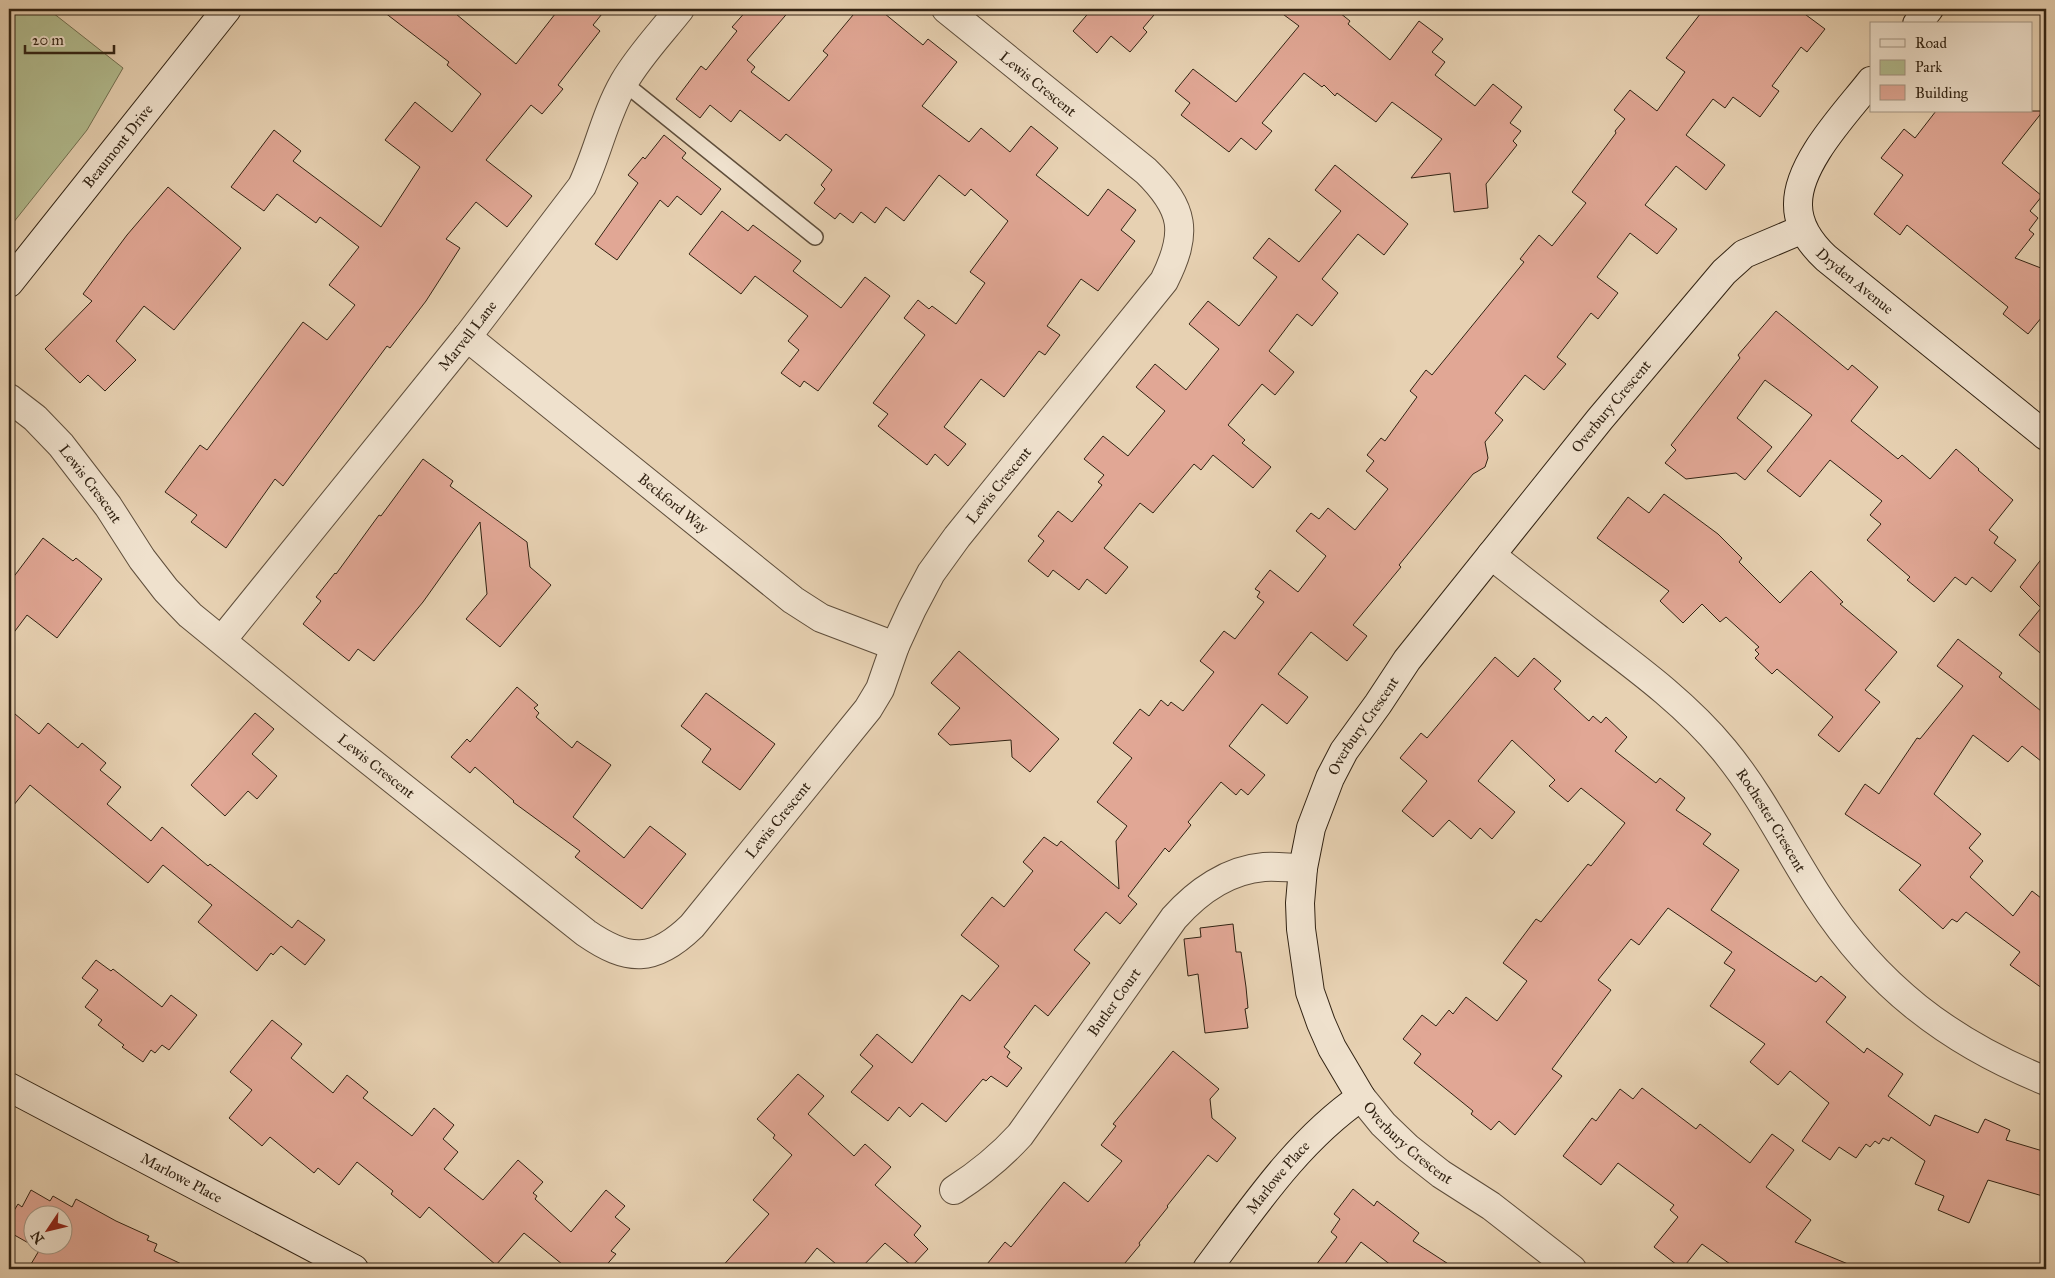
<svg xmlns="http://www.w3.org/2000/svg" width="2055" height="1278" font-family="'IM FELL Great Primer',serif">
  <rect width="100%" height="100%" fill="#e7d1b2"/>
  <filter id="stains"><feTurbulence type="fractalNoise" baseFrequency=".004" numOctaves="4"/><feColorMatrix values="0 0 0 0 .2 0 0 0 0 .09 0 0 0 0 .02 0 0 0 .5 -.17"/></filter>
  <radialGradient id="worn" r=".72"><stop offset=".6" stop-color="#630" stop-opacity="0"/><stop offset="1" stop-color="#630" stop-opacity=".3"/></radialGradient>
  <path fill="#b2bc8f" stroke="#727051" d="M9,9H48L123,68L87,130L9,228Z"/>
  <g fill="#e1a795" stroke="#322313">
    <path d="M380,9H450L516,64L559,9H606L593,25L600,31L558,85L563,89L542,114L531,105L486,160L532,196L507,227L476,202L446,239L460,248L426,301L390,348L387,346L283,486L275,479L226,548L191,522L197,515L165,492L200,445L207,450L303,322L327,340L355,305L329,285L359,247L320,217L316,223L277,194L264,211L231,187L274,130L301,151L293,161L381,227L420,167L385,140L415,102L452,132L481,94L447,65L449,62Z"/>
    <path d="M748,9H791L747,60L755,67L751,72L789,101L828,55L823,51L858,9H879L923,45L928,39L957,62L922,106L969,142L981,128L1010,152L1031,126L1058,148L1036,175L1088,216L1108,189L1136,210L1121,230L1135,241L1098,291L1081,279L1047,326L1060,335L1045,355L1039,351L1004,397L981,379L944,427L966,444L948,466L935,454L927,465L878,426L888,414L873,403L925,335L904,318L918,300L929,309L932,306L956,324L985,283L970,272L1008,221L971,189L965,196L939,175L904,221L886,207L875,223L861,212L853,223L840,213L835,219L814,203L825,189L821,185L832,170L786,134L780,141L740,110L731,122L710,105L700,118L676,99L701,66L706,70L737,31L732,27Z"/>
    <path d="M1092,9H1159L1143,28L1147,32L1130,52L1111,36L1097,53L1073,31Z"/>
    <path d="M1276,9H1335L1350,21L1348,24L1390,60L1419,21L1443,39L1432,52L1445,62L1435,75L1475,106L1493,84L1522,107L1510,123L1521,131L1513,141L1517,145L1486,184L1488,208L1454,212L1450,173L1411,178L1442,139L1392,102L1376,122L1337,93L1335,96L1324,85L1322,87L1304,73L1262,123L1272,131L1256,150L1241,138L1229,152L1181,115L1190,103L1175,91L1193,69L1236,102L1299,26Z"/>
    <path d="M1704,9H1798L1825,29L1807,52L1801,47L1772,86L1779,91L1760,117L1733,97L1725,108L1713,99L1686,135L1725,165L1706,190L1676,166L1645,205L1677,229L1657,254L1630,233L1597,277L1618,293L1598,319L1591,313L1557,357L1566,364L1544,390L1525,375L1495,413L1503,420L1485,442L1488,458L1485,467L1473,474L1399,565L1401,567L1353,625L1367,636L1347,661L1311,632L1278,674L1308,697L1287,724L1262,704L1229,746L1265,775L1248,795L1241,789L1236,795L1221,782L1188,822L1191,825L1169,852L1165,848L1128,896L1137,904L1120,924L1106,912L1074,950L1090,963L1048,1016L1035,1005L1004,1047L1010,1052L1007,1057L1022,1068L1007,1087L991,1076L986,1081L983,1079L946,1122L922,1103L910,1117L899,1107L888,1121L851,1092L873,1066L860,1055L877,1034L912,1063L962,995L970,1001L999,966L961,935L992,897L1004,907L1033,871L1023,862L1044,837L1057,846L1061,841L1119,889L1116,841L1127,826L1097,802L1132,758L1113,743L1140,709L1149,716L1161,700L1168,706L1171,702L1183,711L1214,672L1200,661L1224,631L1235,639L1264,602L1257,597L1260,592L1255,589L1270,570L1298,592L1326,556L1296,531L1311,513L1319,519L1328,508L1355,530L1388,489L1366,471L1374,461L1367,455L1381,438L1385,441L1417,397L1410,391L1426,370L1432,375L1524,262L1520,259L1539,235L1552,246L1586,203L1572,192L1616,133L1615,131L1625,119L1614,110L1630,90L1657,111L1685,72L1666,58Z"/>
    <path d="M1936,111H2043L2002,163L2042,196L2030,211L2038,218L2029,230L2034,234L2015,258L2046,270V312L2028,334L2003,314L2008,307L1907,225L1900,235L1874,214L1903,175L1881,158L1904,129L1915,138Z"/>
    <path d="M664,135L686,153L682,158L721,189L701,215L677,196L668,207L660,200L617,260L595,244L638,183L628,175L643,157L645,159Z"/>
    <path d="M1335,165L1408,224L1384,255L1358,234L1322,279L1338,293L1312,326L1297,314L1269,351L1294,372L1275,395L1262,384L1228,425L1245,440L1242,443L1271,467L1253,488L1213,455L1201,470L1194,464L1153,513L1140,503L1104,548L1128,567L1106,594L1087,579L1079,590L1053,570L1048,577L1028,561L1044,541L1038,536L1058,511L1072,522L1102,485L1098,482L1104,475L1084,459L1103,436L1128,456L1165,411L1136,387L1155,364L1186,390L1219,349L1189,324L1208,301L1239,326L1277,277L1253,258L1269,238L1299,262L1341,211L1315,190Z"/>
    <path d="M168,187L241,248L174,330L144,306L116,341L136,360L105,391L88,375L80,383L45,349L92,301L83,294L127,235Z"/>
    <path d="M722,211L748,231L753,225L801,261L793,271L841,308L865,277L890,296L818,391L804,381L800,387L781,373L799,350L788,341L808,316L755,276L741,294L689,254Z"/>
    <path d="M1776,311L1848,370L1852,365L1878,387L1851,421L1898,459L1902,455L1930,479L1956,449L1979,469L1978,470L2013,500L1989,530L1998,537L1994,543L2016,560L1991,592L1972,577L1966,585L1955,577L1934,602L1907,580L1910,577L1867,540L1881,524L1870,515L1882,501L1830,460L1800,497L1767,471L1812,415L1765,380L1737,418L1772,447L1745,480L1736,473L1686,479L1665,463L1676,450L1671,445L1740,358L1738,355Z"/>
    <path d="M423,459L453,481L450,486L527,542L530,567L551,585L500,647L466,619L487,594L480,522L423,602L374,661L358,649L349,661L303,624L321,601L316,597L335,573L336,574L379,515L381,516Z"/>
    <path d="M1664,494L1718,534L1742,558L1739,562L1780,603L1811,571L1843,602L1840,604L1897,652L1865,690L1880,702L1839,752L1818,735L1833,717L1777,669L1772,674L1755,658L1759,654L1755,650L1759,647L1726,617L1720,622L1702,604L1683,623L1660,601L1669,591L1597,538L1628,497L1649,513Z"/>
    <path d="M43,538L73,561L76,558L102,579L57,638L27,615L9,639V583Z"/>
    <path d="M2046,553V658L2019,635L2041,608L2020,587Z"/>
    <path d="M1958,639L2002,673L1999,677L2046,715V765L2022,746L2008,762L1973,735L1934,794L1981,834L1969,848L1983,861L1970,877L2013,916L2032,891L2046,902V991L2010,965L2020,952L1966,912L1957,922L1952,919L1943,929L1899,890L1921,865L1845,814L1865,784L1879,794L1917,738L1920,739L1963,686L1937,666Z"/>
    <path d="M959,651L1059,739L1030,772L1012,757L1011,740L950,745L938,734L960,708L931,683Z"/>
    <path d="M1495,657L1518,677L1534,658L1561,681L1554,689L1589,721L1593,716L1601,723L1606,717L1627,737L1615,751L1656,783L1660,778L1685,798L1676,810L1711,834L1703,844L1739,870L1711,910L1816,982L1821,976L1846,997L1826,1022L1864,1053L1867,1048L1903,1074L1888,1096L1930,1126L1935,1115L1978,1133L1985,1119L2010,1130L2006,1140L2046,1152V1197L1988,1180L1969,1223L1938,1210L1944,1196L1915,1184L1925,1161L1891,1137L1889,1141L1883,1138L1879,1144L1875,1141L1870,1147L1866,1144L1856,1158L1839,1147L1830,1160L1802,1141L1829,1103L1790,1071L1778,1085L1750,1062L1765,1044L1710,1006L1735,970L1724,963L1732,952L1668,908L1639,945L1631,939L1598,980L1611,990L1552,1069L1562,1076L1515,1135L1499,1121L1491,1130L1471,1114L1473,1111L1414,1063L1421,1054L1403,1039L1422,1015L1436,1026L1449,1010L1453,1014L1466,997L1497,1021L1527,981L1503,963L1536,919L1541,922L1588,864L1591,866L1625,823L1581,788L1568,802L1549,786L1555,780L1512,740L1478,781L1515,812L1492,839L1480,828L1471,839L1449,820L1433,837L1402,811L1427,781L1400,758L1421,733L1427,738Z"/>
    <path d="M517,687L538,705L534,708L539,713L536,717L572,748L577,741L611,765L573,817L624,858L650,826L686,854L642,909L575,857L580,851L513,802L514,801L475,767L470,773L451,757L467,739L470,742Z"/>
    <path d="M706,693L775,744L740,790L702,762L711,749L681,726Z"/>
    <path d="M9,709L39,734L48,723L78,748L82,743L106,763L100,770L121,787L107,804L151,841L162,827L208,866L210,864L292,928L298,920L325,940L305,965L281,946L273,955L271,953L257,971L198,922L212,905L163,865L148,883L30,785L9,811Z"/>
    <path d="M255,713L274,729L252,754L277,776L257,799L248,791L225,816L191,785Z"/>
    <path d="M1233,924L1236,952H1241L1246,987L1248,1008L1245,1009L1248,1028L1205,1033L1198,974L1188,976L1184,939L1201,937L1200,928Z"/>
    <path d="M96,960L111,971L113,969L162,1007L171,995L197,1015L169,1050L162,1045L155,1053L151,1050L143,1062L122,1047L124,1045L98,1025L102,1020L85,1007L98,990L82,978Z"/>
    <path d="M272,1020L302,1044L291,1058L333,1093L347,1075L368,1092L363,1098L412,1136L434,1108L454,1125L443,1139L458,1152L444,1169L483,1200L518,1160L543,1182L533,1193L537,1196L535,1199L571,1232L606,1190L625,1206L615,1217L630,1229L611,1251L616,1254L603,1269H568L524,1233L496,1265L429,1207L420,1218L391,1194L393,1191L357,1162L339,1185L318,1168L314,1173L270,1137L262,1146L229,1118L252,1090L230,1072Z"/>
    <path d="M1173,1051L1219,1089L1210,1099L1212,1118L1236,1138L1217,1162L1208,1155L1167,1206L1168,1207L1139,1243L1140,1245L1120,1269H983L1005,1242L1011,1247L1064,1182L1088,1202L1122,1161L1101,1145L1116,1126L1113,1124Z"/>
    <path d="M798,1074L824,1096L808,1114L854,1156L865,1144L891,1167L875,1185L921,1226L914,1235L928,1249L912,1266L885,1243L860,1269H842L817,1248L800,1269H720L769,1214L753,1200L792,1155L773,1138L775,1135L757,1119Z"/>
    <path d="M1642,1088L1696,1129L1700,1124L1750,1163L1772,1134L1794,1150L1766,1187L1811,1220L1795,1242L1860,1269H1737L1702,1244L1682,1269L1654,1247L1678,1217L1670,1210L1674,1205L1618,1163L1601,1185L1563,1156L1592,1118L1596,1121L1620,1089L1633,1099Z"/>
    <path d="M1353,1189L1374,1206L1377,1201L1419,1233L1413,1241L1456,1269H1396L1361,1242L1341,1269H1313L1337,1237L1331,1232L1340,1219L1334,1214Z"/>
    <path d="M31,1190L50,1201L53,1196L72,1207L76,1199L116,1221L149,1236L147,1240L157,1244L154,1251L192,1269H28L40,1249L33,1246H62V1216H32V1245L9,1232V1219L18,1204L22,1207Z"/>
  </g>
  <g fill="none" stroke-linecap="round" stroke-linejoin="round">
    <defs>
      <path id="lane" d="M624,83L815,237"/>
      <g id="street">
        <path id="s1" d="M467,337L793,600L821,618L895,646"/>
        <path id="s2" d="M9,398L35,418L61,445L108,506L142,559L166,590L190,615L327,727L586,933C628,962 654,963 692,926L868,709L880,689L895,646L912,609L931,573L957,537L1164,281C1188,233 1185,209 1146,171L946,9"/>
        <path id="s3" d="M1491,555C1526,583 1561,610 1596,637C1641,671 1688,706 1724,750C1762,796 1787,849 1819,898C1876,986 1949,1042 2046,1081"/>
        <path id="s4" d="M222,640L467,337L582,186C598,152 605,115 624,82C639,56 661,33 680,9"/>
        <path id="s5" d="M1361,1097L1383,1124L1408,1148L1441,1174L1491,1206L1572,1269"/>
        <path id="s6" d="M954,1190C979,1174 1000,1157 1020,1135L1174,918C1197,892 1228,870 1264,867C1277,866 1290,868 1303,868"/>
      </g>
      <g id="secondary">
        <path d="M1917,24L1929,9"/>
        <path id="s7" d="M1871,81C1847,112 1797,163 1798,205C1798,226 1811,244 1826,258L2046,436"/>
        <path id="s8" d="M9,283L227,9"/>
        <path id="s9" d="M9,1087L354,1269"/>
        <path id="s10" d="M1207,1269C1253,1208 1297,1141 1361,1097L1332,1048L1321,1023L1310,992L1301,929L1300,903L1303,868L1311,828L1330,778L1344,751L1378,704L1407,660L1600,419L1724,272L1744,254L1803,229"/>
      </g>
    </defs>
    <use href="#lane" stroke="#5f4e3b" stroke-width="18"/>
    <use href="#street" stroke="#5f4e3b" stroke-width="30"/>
    <use href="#secondary" stroke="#322313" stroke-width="30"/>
    <use href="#lane" stroke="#efe1cd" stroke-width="15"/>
    <use href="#street" stroke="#efe1cd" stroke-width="28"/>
    <use href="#secondary" stroke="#efe1cd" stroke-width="28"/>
  </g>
  <g text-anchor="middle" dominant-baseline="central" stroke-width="5" stroke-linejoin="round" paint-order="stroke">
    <g font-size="15" fill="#322313" stroke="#efe1cd">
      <text transform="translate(1038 84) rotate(39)">Lewis Crescent</text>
      <text stroke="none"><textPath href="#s8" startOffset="175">Beaumont Drive</textPath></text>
      <text stroke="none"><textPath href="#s7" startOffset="245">Dryden Avenue</textPath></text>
      <text stroke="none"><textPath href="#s4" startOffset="391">Marvell Lane</textPath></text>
      <text stroke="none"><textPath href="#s10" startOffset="1035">Overbury Crescent</textPath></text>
      <text stroke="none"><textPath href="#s2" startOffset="119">Lewis Crescent</textPath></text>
      <text stroke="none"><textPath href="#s2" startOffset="1452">Lewis Crescent</textPath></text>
      <text stroke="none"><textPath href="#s1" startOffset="265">Beckford Way</textPath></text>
      <text stroke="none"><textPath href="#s10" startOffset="630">Overbury Crescent</textPath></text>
      <text stroke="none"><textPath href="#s2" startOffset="524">Lewis Crescent</textPath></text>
      <text stroke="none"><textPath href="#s2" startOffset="1048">Lewis Crescent</textPath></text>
      <text stroke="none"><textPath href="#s3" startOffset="389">Rochester Crescent</textPath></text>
      <text stroke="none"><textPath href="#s6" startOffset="249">Butler Court</textPath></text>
      <text stroke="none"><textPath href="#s5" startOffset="66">Overbury Crescent</textPath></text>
      <text stroke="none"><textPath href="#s9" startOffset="195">Marlowe Place</textPath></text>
      <text stroke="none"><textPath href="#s10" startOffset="116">Marlowe Place</textPath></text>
    </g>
  </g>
  <rect width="2055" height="1278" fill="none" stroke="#e7d1b2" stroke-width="30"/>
  <rect x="10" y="10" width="2035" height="1258" fill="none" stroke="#322313" stroke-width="2.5"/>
  <rect x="15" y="15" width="2025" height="1248" fill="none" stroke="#322313"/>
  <rect x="1870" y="22" width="162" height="90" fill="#efe1cd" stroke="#a39583"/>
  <rect x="1880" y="39" width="25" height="8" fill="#efe1cd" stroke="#a39583"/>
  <text x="1915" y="48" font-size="15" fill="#322313">Road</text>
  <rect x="1880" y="60" width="25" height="15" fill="#b2bc8f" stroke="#a39583"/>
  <text x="1915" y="72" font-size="15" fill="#322313">Park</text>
  <rect x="1880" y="85" width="25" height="15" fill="#e1a795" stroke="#a39583"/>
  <text x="1915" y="98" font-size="15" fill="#322313">Building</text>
  <g transform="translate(48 1230) rotate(235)"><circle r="24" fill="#efe1cd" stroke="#a39583"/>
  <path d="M0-4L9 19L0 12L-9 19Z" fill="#8f2418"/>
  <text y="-8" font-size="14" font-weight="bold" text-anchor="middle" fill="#322313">N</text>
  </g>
  <path d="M25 45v8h89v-8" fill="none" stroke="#322313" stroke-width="2.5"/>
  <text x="32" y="45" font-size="15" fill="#322313" stroke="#efe1cd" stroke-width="4" paint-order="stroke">20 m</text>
  <rect width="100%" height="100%" filter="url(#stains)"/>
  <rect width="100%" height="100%" fill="url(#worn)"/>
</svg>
